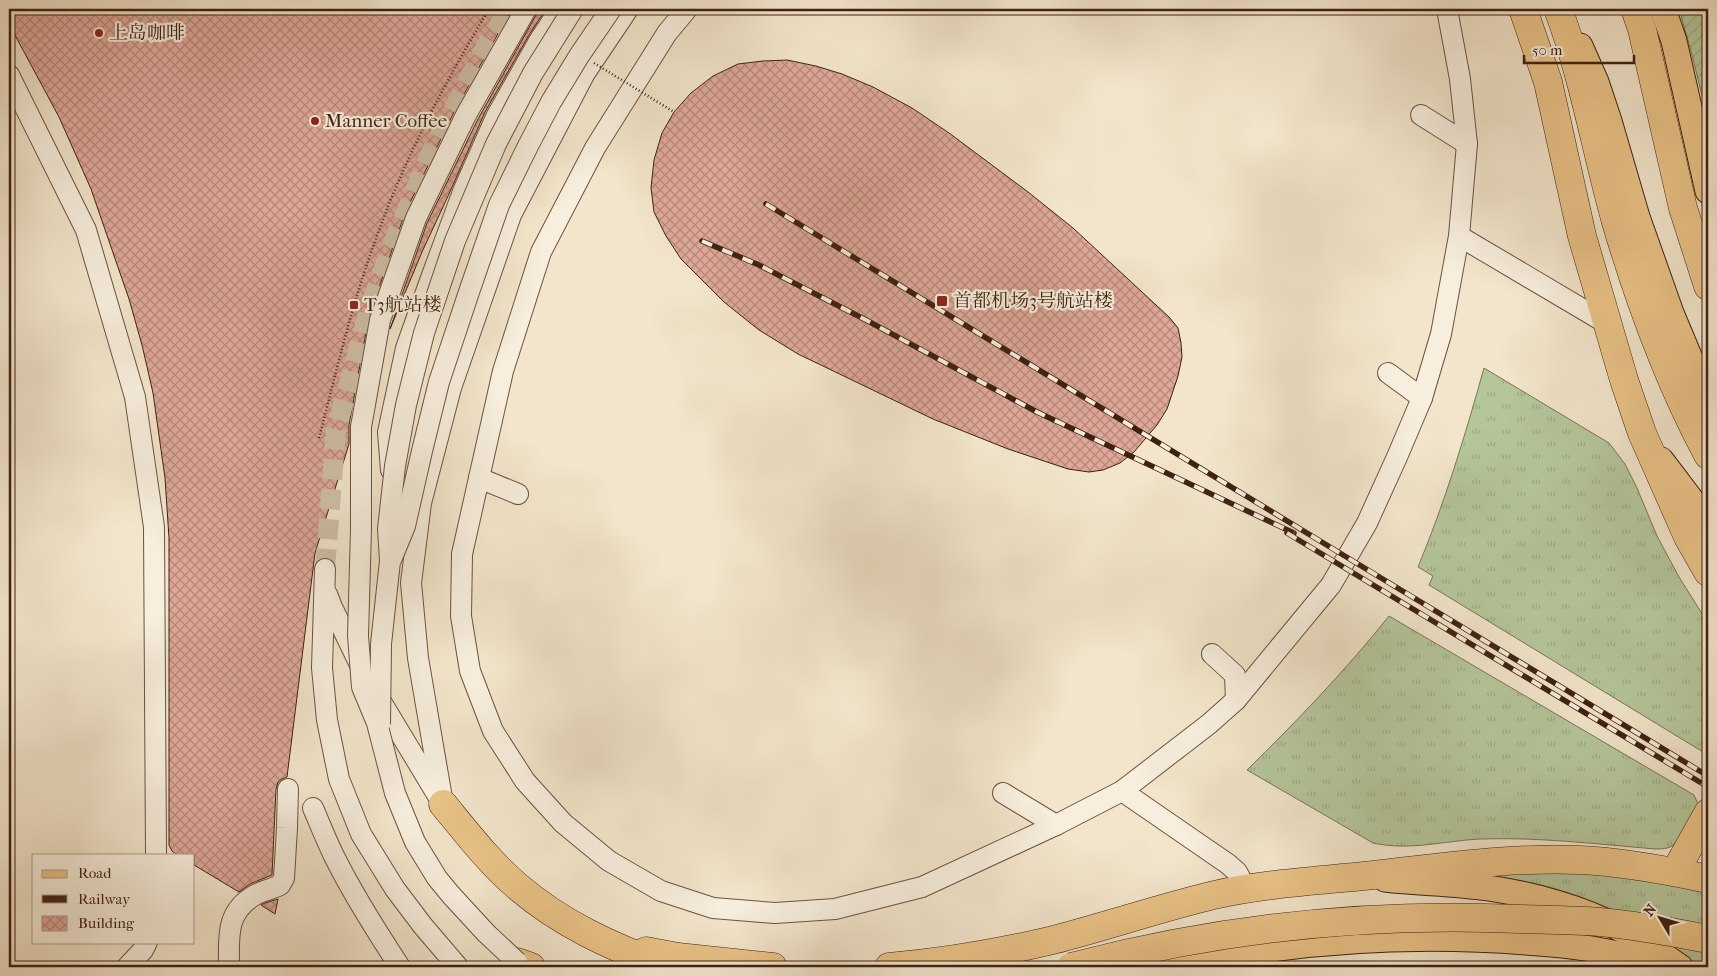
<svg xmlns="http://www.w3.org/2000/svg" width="1717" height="976" font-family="'IM FELL French Canon','Noto Serif SC',serif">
  <defs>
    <pattern id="grass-tufts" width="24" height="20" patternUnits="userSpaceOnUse" patternTransform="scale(1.25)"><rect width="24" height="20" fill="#b5c69b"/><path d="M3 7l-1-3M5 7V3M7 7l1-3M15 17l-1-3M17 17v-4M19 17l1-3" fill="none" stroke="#9daa84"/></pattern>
    <pattern id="garden-furrows" width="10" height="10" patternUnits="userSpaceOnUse" patternTransform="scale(1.25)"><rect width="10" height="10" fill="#b5c69b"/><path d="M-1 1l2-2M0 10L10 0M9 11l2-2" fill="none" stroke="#9daa84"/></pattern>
    <pattern id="building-cross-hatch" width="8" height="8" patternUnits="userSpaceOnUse" patternTransform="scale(1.25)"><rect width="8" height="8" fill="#dea798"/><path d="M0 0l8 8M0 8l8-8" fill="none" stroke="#b5887b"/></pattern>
  </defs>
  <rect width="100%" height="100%" fill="#f2e5cb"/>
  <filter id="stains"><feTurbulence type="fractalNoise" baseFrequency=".004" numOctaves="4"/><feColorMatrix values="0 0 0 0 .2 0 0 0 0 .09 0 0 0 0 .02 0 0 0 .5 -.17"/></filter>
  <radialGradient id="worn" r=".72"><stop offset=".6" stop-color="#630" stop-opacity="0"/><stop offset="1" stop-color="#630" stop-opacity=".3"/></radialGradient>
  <g fill="url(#grass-tufts)" stroke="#7a7456">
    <path d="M1484,368L1609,443L1625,464L1637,488L1657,536L1679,577L1708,623V755L1429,585L1433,576L1418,567C1445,502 1465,436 1484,368Z"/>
    <path d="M1389,616L1694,795L1698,804C1695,816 1680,846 1667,848C1664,849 1659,849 1655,849C1597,844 1538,837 1480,839C1443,841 1410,851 1373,843L1247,770C1297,721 1345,671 1389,616Z"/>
    <path d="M1539,871L1609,875L1708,891V967H1698C1664,946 1630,921 1593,903C1561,888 1525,880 1490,876Z"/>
  </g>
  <path fill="url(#garden-furrows)" stroke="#7a7456" d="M1679,9H1708V120L1690,47Z"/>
  <g fill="url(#building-cross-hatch)" stroke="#3f2112">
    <path d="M9,9H512L455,110L405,213L369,316L349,425V444L315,553L287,777L282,779L278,782L276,789L272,875L250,884L239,892L194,865V855H177L172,851L169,845V538L165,478L153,393L142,345L129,299L91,189L59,117L9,24Z"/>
    <path d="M538,9H546L529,35L485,112L449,194L422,252L390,329L427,223L477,121L536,15Z"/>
    <path d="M787,60L816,66L842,74L873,87L912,108L949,133L1028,192L1073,228L1169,317L1178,328L1181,343L1182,357L1178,376L1167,409L1157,425L1134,452L1120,463L1103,470L1089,472L1068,469L1008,449L933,419L798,354L759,330L724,302L681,259L666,236L654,212L651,188L654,160L662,133L674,112L691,93L713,76L738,64L763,61Z"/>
    <path d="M278,899L275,914L261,905L265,903Z"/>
  </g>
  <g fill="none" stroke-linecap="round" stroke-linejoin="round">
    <path stroke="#cebea6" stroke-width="20" stroke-dasharray="20 10" stroke-linecap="butt" d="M325,569L336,430L369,311L391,248L431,153L485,48L509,9"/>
    <defs>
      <g id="minor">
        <path d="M687,9L667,33L595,148L541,252L503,371L462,554L461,616L470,671L493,731L525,781L563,823L609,861L661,891L713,908L775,913L835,909L922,887L1056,825L1122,791L1209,724L1236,700L1331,585L1367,523L1397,457L1422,398L1441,334L1459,236L1467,144L1460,79L1447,9"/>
        <path d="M9,75L86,230L135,397L154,527L156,855"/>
        <path d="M1421,115L1467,144"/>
        <path d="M1459,236L1606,323"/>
        <path d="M1388,373L1422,398"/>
        <path d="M391,470L388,432L406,348L431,278L464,189L496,117L539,41L560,9"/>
        <path d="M479,478L518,494"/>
        <path d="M325,569L322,668L327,720L339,779L361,834L395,889L423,926L458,967"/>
        <path d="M327,594L332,607L361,667"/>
        <path d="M1212,654L1235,675L1236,700"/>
        <path d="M377,695L438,796"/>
        <path d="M1122,791L1228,864L1237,872L1246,889"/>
        <path d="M1003,793L1056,825"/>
        <path d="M443,804L418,658L411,583L421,503L451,388L511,215L585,73L628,9"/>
        <path d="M313,808C320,824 327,842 335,858C354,896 377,932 400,967"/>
        <path d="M127,967L143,950L147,942"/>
        <path d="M229,967C229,938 225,912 255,895C262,891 272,889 280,885L284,878L287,828L288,789"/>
      </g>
      <g id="major">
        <path d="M1663,9L1674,41L1708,191"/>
        <path d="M1580,46L1596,82L1609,121L1637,217L1671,313L1708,401"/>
        <path d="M1661,460L1708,522"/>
        <path d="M1385,879C1419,883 1454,883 1488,888C1530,894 1582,908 1619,928C1641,939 1660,953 1680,967"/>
        <path d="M1171,967C1287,941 1408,933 1526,942C1572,945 1616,950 1659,967"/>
      </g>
      <g id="highway">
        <path d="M1523,9L1548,82L1582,236L1624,380L1642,433L1688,537L1708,572"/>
        <path d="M1558,9C1584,78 1596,151 1616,222C1639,300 1670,384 1708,455"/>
        <path d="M1635,9L1642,29L1683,208L1708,286"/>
        <path d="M443,804C466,832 489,862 517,886C561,924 612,947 667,967"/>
        <path d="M1675,872L1708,813"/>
        <path d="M646,951L678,957L773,967"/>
        <path d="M517,962L531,967"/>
        <path d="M889,967C944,962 999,953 1053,940C1107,926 1160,908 1214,895C1264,884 1313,881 1364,876C1436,868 1507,857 1580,860C1623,862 1666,870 1708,879"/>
      </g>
    </defs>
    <use href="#minor" stroke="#6c5240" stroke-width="22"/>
    <use href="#major" stroke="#3f2112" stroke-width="27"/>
    <use href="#highway" stroke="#3f2112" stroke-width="29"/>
    <path stroke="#3f2112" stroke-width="2.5" stroke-dasharray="1 2.5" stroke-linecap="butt" d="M319,438C336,373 351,307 374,244C403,161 444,84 489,9"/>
    <use href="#minor" stroke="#f7eedd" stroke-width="20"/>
    <use href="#major" stroke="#e9c286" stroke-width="25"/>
    <use href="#highway" stroke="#e9c286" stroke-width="28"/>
    <defs>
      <g id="rail">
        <path d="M766,204L1353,561L1708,776"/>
        <path d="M702,241L759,265L866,320L1037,412L1294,533"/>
        <path d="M1287,533L1708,787"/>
      </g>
    </defs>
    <use href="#rail" stroke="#3f2112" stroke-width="5.5"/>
    <use href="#rail" stroke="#f7eedd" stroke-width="4" stroke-dasharray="11" stroke-linecap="butt"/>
    <defs>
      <g id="minor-bridge">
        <path d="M391,560L405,526L422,451L439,382L469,292L499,205L528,146L551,102L579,56L611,9"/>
        <path d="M380,724L381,644L390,561L388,529L395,466L406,405L424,333L455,241L496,144L533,73L573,9"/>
        <path d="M517,962L486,933L451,895L437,878L415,842L395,793L377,723L362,687L358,636L361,529V427L380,320L416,218L466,115L526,9"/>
      </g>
      <path id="highway-bridge" d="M1071,967C1219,928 1368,912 1521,919C1547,920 1574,920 1600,922C1636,925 1672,932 1708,939"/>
    </defs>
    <use href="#minor-bridge" stroke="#6c5240" stroke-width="22" stroke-linecap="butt"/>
    <use href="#highway-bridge" stroke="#3f2112" stroke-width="29" stroke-linecap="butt"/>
    <path stroke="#3f2112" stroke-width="2.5" stroke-dasharray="1 2.5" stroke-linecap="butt" d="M594,63L674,112"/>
    <use href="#minor-bridge" stroke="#f7eedd" stroke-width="20"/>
    <use href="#highway-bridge" stroke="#e9c286" stroke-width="28"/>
  </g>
  <g fill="#8f2418" stroke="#f7eedd" stroke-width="2">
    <circle cx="99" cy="33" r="5"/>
    <circle cx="315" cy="121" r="5"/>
    <rect x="936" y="295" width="12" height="12" rx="2.5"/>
    <rect x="349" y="300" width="10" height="10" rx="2.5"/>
  </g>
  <g text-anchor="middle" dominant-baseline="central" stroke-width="4.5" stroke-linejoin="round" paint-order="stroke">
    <g font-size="19" fill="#3f2112" stroke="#f7eedd" text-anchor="start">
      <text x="109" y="33">上岛咖啡</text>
      <text x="325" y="121">Manner Coffee</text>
      <text x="953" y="301">首都机场3号航站楼</text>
      <text x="364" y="305">T3航站楼</text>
    </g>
  </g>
  <rect width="1717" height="976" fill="none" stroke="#f2e5cb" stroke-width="30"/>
  <rect x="10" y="10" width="1697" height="956" fill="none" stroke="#3f2112" stroke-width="2.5"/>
  <rect x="15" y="15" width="1687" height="946" fill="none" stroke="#3f2112"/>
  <rect x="32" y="854" width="162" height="90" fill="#f7eedd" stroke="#ad9c8c"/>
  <rect x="42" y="870" width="25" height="8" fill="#e9c286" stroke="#ad9c8c"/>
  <text x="78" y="878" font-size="15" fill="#3f2112">Road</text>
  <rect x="42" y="895" width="25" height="8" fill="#3f2112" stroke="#ad9c8c"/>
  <text x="78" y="904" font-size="15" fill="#3f2112">Railway</text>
  <rect x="42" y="916" width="25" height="15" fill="url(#building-cross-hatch)" stroke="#ad9c8c"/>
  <text x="78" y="928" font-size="15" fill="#3f2112">Building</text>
  <g transform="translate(1660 918) rotate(308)" stroke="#f7eedd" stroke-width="4" paint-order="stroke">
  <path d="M0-4L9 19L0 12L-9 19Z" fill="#3f2112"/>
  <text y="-8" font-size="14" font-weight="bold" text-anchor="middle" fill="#3f2112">N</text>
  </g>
  <path d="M1524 55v8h110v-8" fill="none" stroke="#3f2112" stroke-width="2.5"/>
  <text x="1532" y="55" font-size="15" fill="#3f2112" stroke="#f7eedd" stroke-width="4" paint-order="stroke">50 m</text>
  <rect width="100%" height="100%" filter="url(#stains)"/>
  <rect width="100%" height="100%" fill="url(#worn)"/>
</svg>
